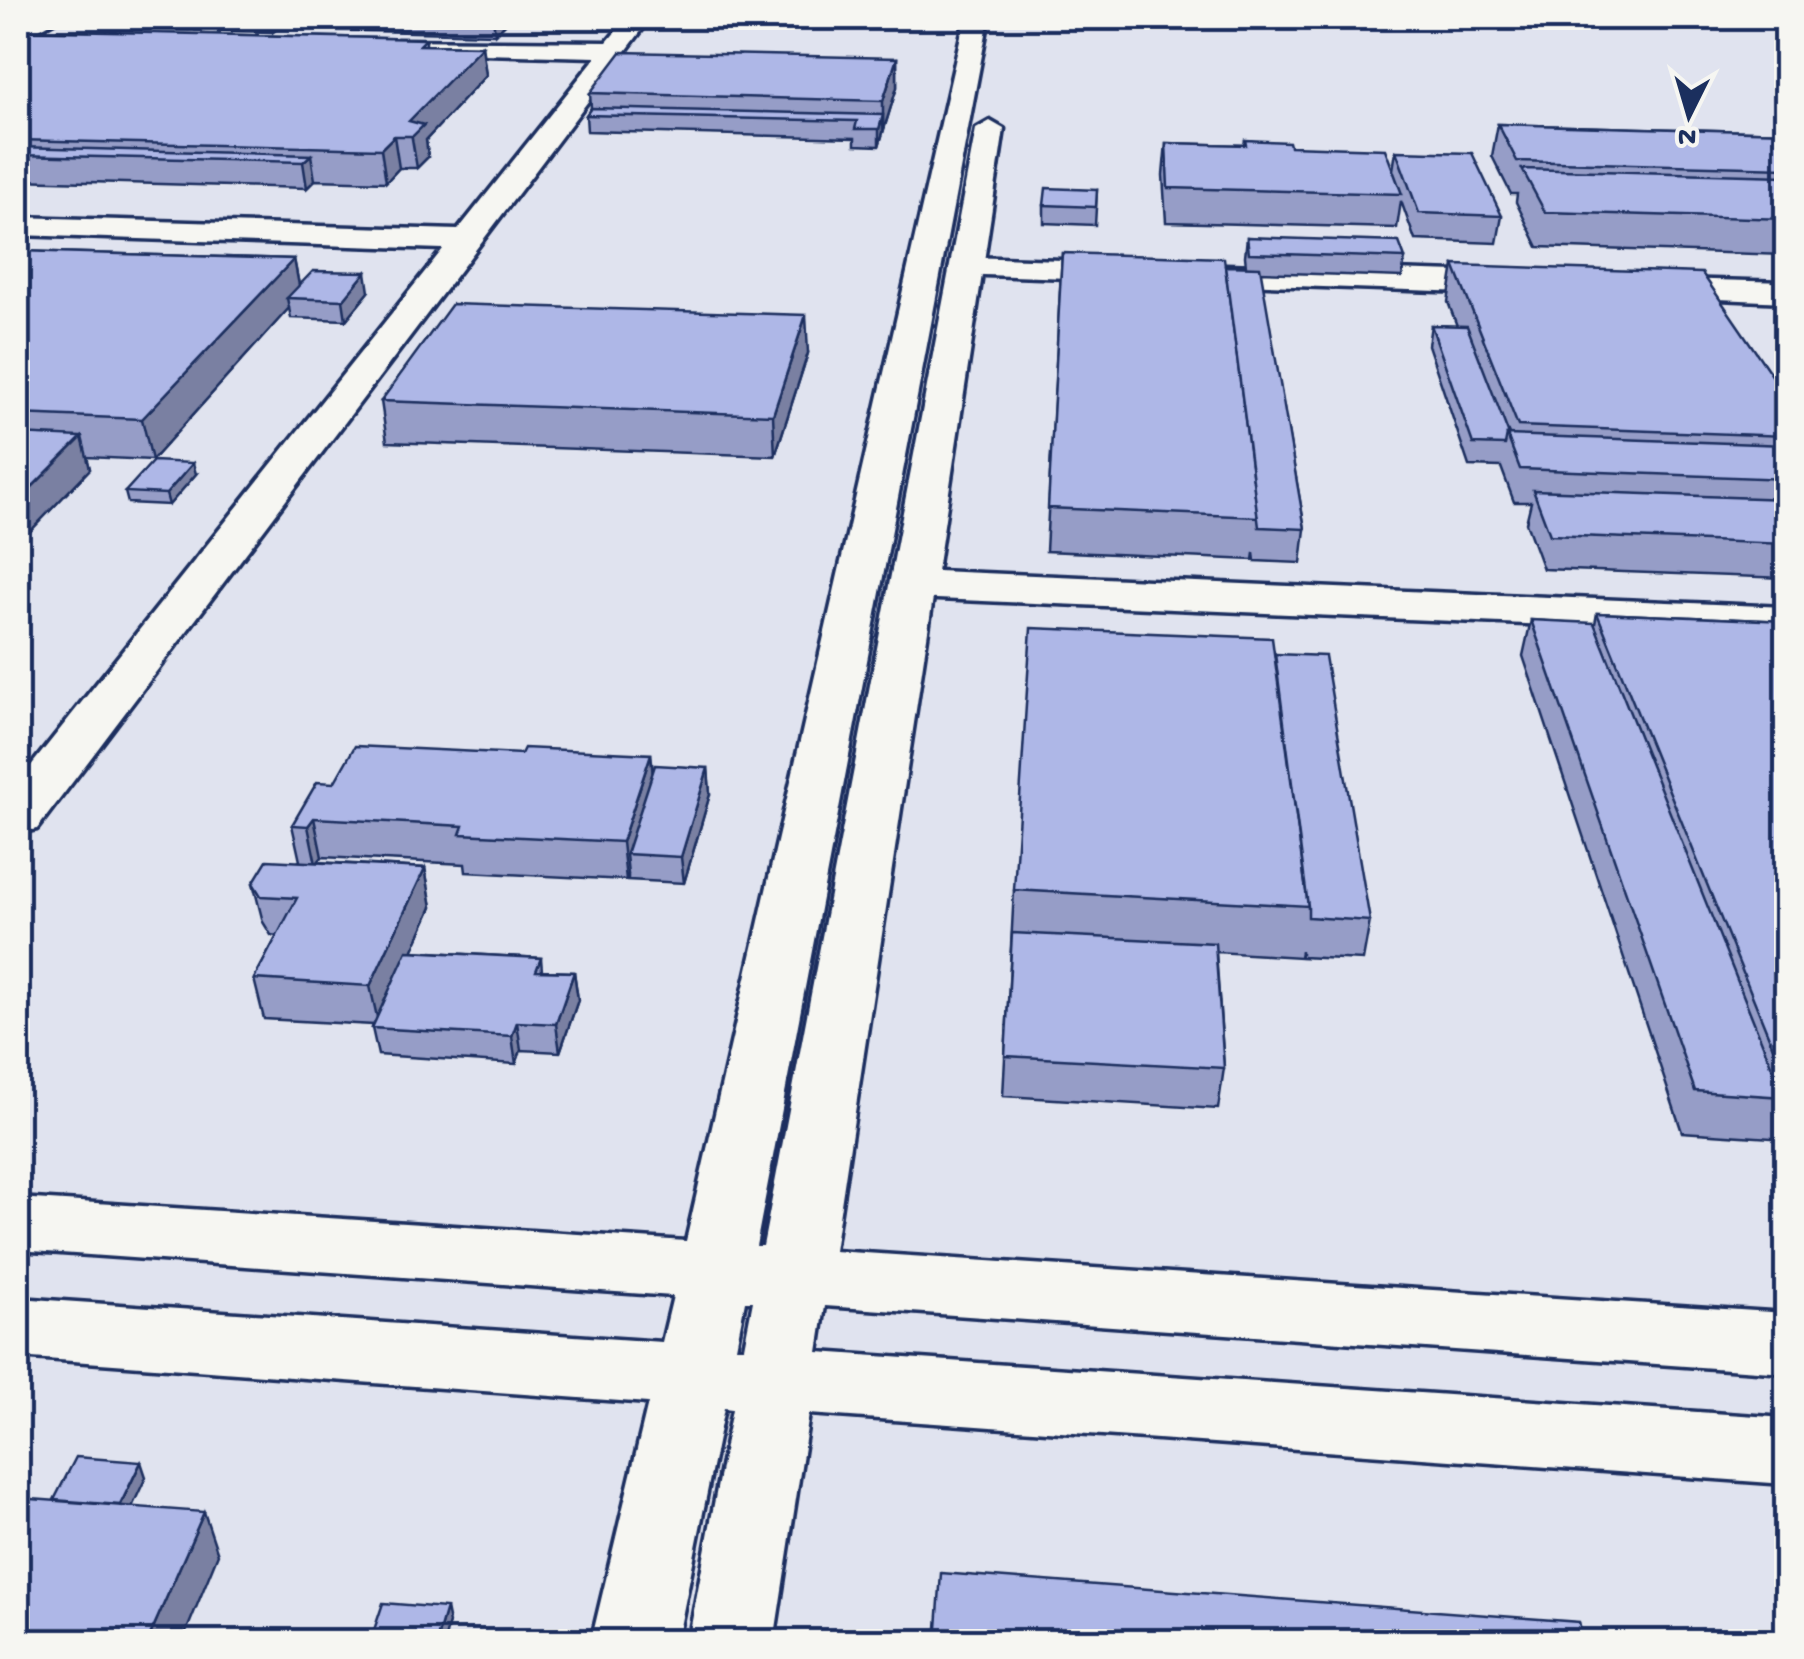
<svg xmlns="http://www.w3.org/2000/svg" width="1804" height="1659" font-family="'Gochi Hand',sans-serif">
  <rect width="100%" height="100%" fill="#f6f6f2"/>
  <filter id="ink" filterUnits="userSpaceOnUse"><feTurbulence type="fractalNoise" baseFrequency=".01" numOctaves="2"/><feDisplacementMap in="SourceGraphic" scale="20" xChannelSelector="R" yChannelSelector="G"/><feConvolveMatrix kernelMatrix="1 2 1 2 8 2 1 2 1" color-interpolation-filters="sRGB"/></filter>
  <g filter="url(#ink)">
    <rect fill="#e0e3ef" x="18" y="18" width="1768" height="1623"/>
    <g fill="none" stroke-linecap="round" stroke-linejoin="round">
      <defs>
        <g id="street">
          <path d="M967,257L1524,274L1536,277L1541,284L1536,291L1524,294L955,274L950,267L955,260Z"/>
          <path d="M1640,278L1786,282V302L1628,295L1623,288L1628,281Z"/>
          <path d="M914,570L1786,607V635L914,598L898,594L891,584L898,574Z"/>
        </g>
        <g id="secondary">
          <path d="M30,18H59L18,41V24Z"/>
          <path d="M627,18H651L37,829L18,833V782L443,249L18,235V217L458,230L596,57L406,52L397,50L394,45L397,40L607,42Z"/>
          <path d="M965,18H989L756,1246H763L976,129L990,121L1004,129L834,1251L1786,1313V1373L825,1306L818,1352L1786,1418V1484L809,1414L774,1642H688L732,1409L724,1408L677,1642H591L648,1403L18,1357V1298L662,1342L673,1296L18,1250V1198L686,1241ZM745,1301H753L744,1347H736Z"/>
        </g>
      </defs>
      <use href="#street" stroke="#1b2f5e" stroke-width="7"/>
      <use href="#secondary" stroke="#1b2f5e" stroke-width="7"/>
      <use href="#street" fill="#f6f6f2" fill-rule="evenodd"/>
      <use href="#secondary" fill="#f6f6f2" fill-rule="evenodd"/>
    </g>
    <g fill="#969dc7" stroke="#1b2f5e" stroke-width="2.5">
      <path d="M117,18H511L495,34L290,29L288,20L273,32L195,30L194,26L189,29L119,27Z"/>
      <path d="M18,30L426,39V45L482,46L486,75L426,140L428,157L417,168H399L386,182L315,180L307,188L18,180Z"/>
      <path d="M897,58V87L879,146L855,145V138L587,131L586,115L591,108L590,93Z"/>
      <path d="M1498,124L1786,132V255L1538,247L1516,202L1517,194H1511L1492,156Z"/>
      <path d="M1245,140L1290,146L1393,170L1396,151L1502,216L1497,243L1415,240L1401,201L1397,228L1166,222L1163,175L1166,143L1244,145Z"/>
      <path d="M1097,190L1095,225L1044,223V205Z"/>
      <path d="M1247,237L1405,258L1402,277L1260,272L1305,529L1301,563L1255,561L1254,553L1253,560L1046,551L1062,253L1246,266L1245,256Z"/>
      <path d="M18,251L294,259L299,285L369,292L346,320L291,318L289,308L152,460L87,457L90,469L18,544Z"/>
      <path d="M1454,265L1786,395V578L1543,569L1526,523L1531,502H1514L1501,467L1469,466L1428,345L1431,325L1457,326L1448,302Z"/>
      <path d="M808,353L775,456L387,442L381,401Z"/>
      <path d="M196,474L169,505L128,503L125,492Z"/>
      <path d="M1597,613L1786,621V1139L1682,1132L1523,656L1531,620L1595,624Z"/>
      <path d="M1275,654L1370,921L1363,960L1301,957V951L1300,957L1216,952L1224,1068L1218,1109L1003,1096L1014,890Z"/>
      <path d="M521,754H651L653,772L708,768L710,794L684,883L628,880V874L626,880L466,872L465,864L322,857L318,862L425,868L432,907L412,951L541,958L542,971L574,972L578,1000L560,1052L521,1050L516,1064L378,1055L372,1028L373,1025L264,1019L254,979L277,936L271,935L263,922L253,883L300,861L292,825L334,783Z"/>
    </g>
    <g fill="#7a80a2" stroke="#1b2f5e" stroke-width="2.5">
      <path d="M187,18H193L194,26L189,29Z"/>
      <path d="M270,18H287L288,20L273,32Z"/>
      <path d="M493,18H511L495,34Z"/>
      <path d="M482,46L486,75L426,140L428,157L417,168L409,121Z"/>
      <path d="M897,58V87L883,132V101Z"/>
      <path d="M883,115V132L879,146V129Z"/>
      <path d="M394,136L399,168L386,182L381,149Z"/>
      <path d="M311,155L315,180L307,188L303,162Z"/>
      <path d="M294,259L301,296L287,298L289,308L152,460L142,419Z"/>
      <path d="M366,272L369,292L346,320L343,300Z"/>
      <path d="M806,315L808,353L775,456L773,415Z"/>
      <path d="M82,437L90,469L18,544V501Z"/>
      <path d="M193,463L196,474L169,505L166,494Z"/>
      <path d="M651,754L654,791L626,854L628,874L626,880L622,842Z"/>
      <path d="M708,768L710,794L684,883L681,857Z"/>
      <path d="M314,818L322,857L316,864L308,826Z"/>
      <path d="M425,868L432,907L379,1026L370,986Z"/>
      <path d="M574,972L578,1000L560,1052L556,1024Z"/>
      <path d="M517,1022L521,1050L516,1064L512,1036Z"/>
      <path d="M141,1462L146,1477L115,1544L109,1530Z"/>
      <path d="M204,1512L218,1554L182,1642H147Z"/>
      <path d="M446,1608L449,1623L444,1642H436Z"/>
    </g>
    <g fill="#aeb7e7" stroke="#1b2f5e" stroke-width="2.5">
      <path d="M18,30L426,39L420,45L482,46L409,121L424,125L413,136H394L381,149L18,140Z"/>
      <path d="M621,52L897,58L883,101L590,93Z"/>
      <path d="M591,108L883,115L879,129H855L857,121L586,115Z"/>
      <path d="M1498,124L1786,132V168L1517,161Z"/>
      <path d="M1245,140L1289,142L1290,146L1385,149L1402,194L1168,188L1166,143L1246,145Z"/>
      <path d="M18,147L311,155L303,162L18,155Z"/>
      <path d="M1396,151L1472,153L1502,216L1419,213Z"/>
      <path d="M1522,169L1786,176V219L1545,212Z"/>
      <path d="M1046,188L1097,190L1096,207L1044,205Z"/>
      <path d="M1247,237L1399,242L1405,258L1249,253Z"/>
      <path d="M18,251L294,259L142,419L18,414Z"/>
      <path d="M1062,253L1224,258L1258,517L1048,508Z"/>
      <path d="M1454,265L1702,273L1786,396V436L1518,426Z"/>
      <path d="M1225,266L1260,267L1305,529L1259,527Z"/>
      <path d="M313,271L366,272L343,300L287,298Z"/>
      <path d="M452,304L806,315L773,415L381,401Z"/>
      <path d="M1431,325L1467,326L1509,435H1507L1505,445L1473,444Z"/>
      <path d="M18,434L82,437L18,501Z"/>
      <path d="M1507,435L1786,445V479L1520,469Z"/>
      <path d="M153,461L193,463L166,494L125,492Z"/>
      <path d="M1533,490L1786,499V544L1550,535Z"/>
      <path d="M1597,613L1786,621V1079Z"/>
      <path d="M1531,620L1594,623L1784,1097L1695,1091Z"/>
      <path d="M1031,628L1272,638L1308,906L1014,890Z"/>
      <path d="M1275,654L1325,656L1370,921L1308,917V906Z"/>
      <path d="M355,746L521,754L524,748L651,754L622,842L460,834L463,826L314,818L308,826L292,825L317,782L334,783Z"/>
      <path d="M655,765L708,768L681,857L626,854Z"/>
      <path d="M267,860L425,868L370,986L254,979L297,898L261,896L253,883Z"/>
      <path d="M1012,933L1215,943L1224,1068L1005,1056Z"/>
      <path d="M407,951L541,958L536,971L574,972L556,1024L517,1022L512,1036L372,1028Z"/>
      <path d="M76,1457L141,1462L120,1505L54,1500Z"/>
      <path d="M18,1498L204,1512L147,1642H18Z"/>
      <path d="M941,1573L1579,1622L1583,1642H936Z"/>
      <path d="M383,1603L446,1608L436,1642H370Z"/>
      <path d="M1581,1634L1683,1642H1583Z"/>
    </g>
  </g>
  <rect width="1804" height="1659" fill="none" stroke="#f6f6f2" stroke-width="60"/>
  <rect x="30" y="30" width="1744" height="1599" fill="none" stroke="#1b2f5e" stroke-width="4" filter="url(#ink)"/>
  <g transform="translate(1689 115) rotate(185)" stroke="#f6f6f2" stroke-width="8" paint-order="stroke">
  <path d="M0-8L18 38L0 25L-18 38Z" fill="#1b2f5e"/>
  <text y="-15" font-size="28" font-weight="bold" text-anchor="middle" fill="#1b2f5e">N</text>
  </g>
</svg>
